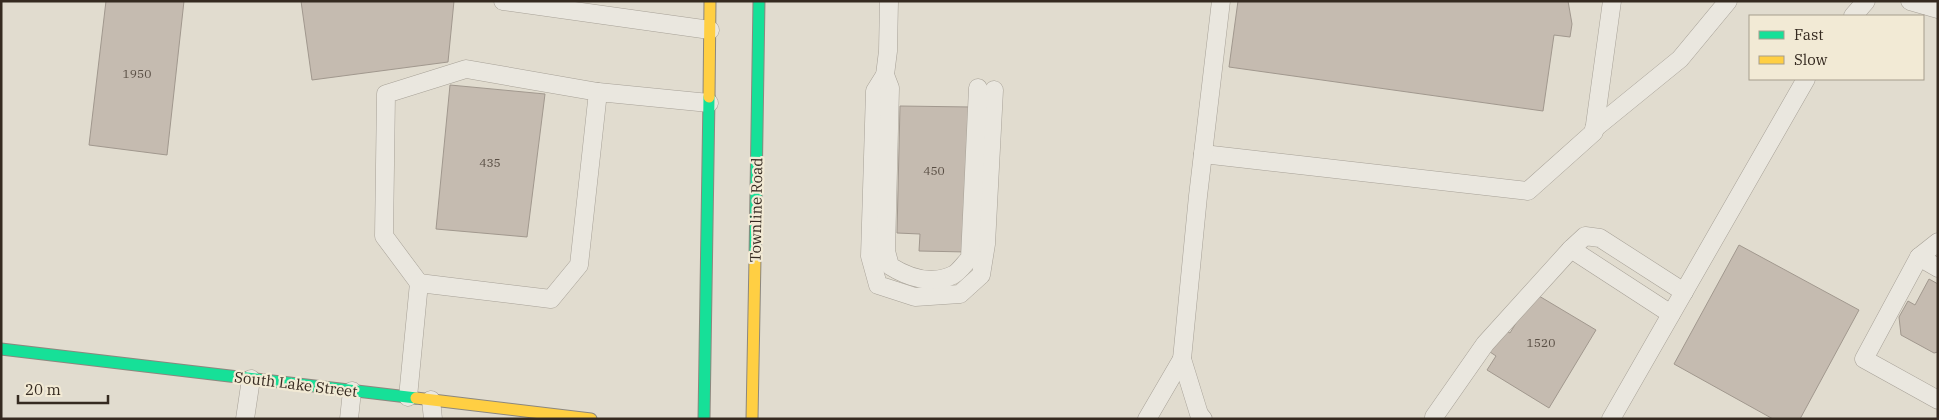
<svg xmlns="http://www.w3.org/2000/svg" width="1939" height="420" font-family="'IBM Plex Serif',serif">
  <rect width="100%" height="100%" fill="#e1dccf"/>
  <g fill="#c5bbb0" stroke="#a1988e">
    <path d="M106,1H184L167,155L89,145Z"/>
    <path d="M301,1H454L448,62L312,80Z"/>
    <path d="M1238,1H1568L1572,24L1570,37L1554,35L1543,111L1229,67Z"/>
    <path d="M450,85L545,94L527,237L436,229Z"/>
    <path d="M900,106L971,107L967,252L919,251L920,234L897,233Z"/>
    <path d="M1739,245L1859,310L1800,419H1773L1674,364Z"/>
    <path d="M1929,279L1938,284V352L1934,353L1901,335L1899,317L1908,301L1915,305Z"/>
    <path d="M1534,293L1596,330L1549,408L1487,370L1496,356L1487,350L1501,328L1510,333Z"/>
  </g>
  <g fill="none" stroke-linecap="round" stroke-linejoin="round">
    <defs>
      <g id="lane">
        <path d="M503,1L710,30"/>
        <path d="M889,1L888,51L885,75L875,91L870,256L878,285L915,297L960,294L981,275L986,244L994,90"/>
        <path d="M1910,1L1938,9"/>
        <path d="M1853,16L1866,1"/>
        <path d="M885,75L890,88L886,251L890,266C909,278 932,285 953,275C959,272 965,263 970,258L978,88"/>
        <path d="M1594,129L1680,59L1728,1"/>
        <path d="M1203,154L1528,191L1594,132L1612,1"/>
        <path d="M1571,249L1671,314"/>
        <path d="M1919,257L1938,242"/>
        <path d="M1938,268L1919,257L1864,359L1938,400"/>
        <path d="M419,283L384,236L386,94L466,69L598,92"/>
        <path d="M408,397L419,283L551,299L579,265L598,92L709,103"/>
        <path d="M431,400L433,419"/>
        <path d="M1434,417L1485,344L1571,249L1585,236L1600,238L1684,292"/>
        <path d="M245,419L251,379"/>
        <path d="M349,419L352,391"/>
        <path d="M1147,419L1182,359"/>
        <path d="M1203,419L1199,414L1182,359L1198,196L1221,1"/>
        <path d="M1611,419L1806,79"/>
      </g>
      <g id="fast">
        <path d="M755,258L759,1"/>
        <path d="M1,349L416,398"/>
        <path d="M704,419L709,97"/>
      </g>
      <g id="slow">
        <path d="M709,97L710,1"/>
        <path d="M416,398L591,419"/>
        <path d="M752,419L755,258"/>
      </g>
    </defs>
    <use href="#lane" stroke="#a7a197" stroke-width="19"/>
    <use href="#fast" stroke="#8c877e" stroke-width="13"/>
    <use href="#slow" stroke="#8c877e" stroke-width="13"/>
    <use href="#lane" stroke="#eae7df" stroke-width="18"/>
    <use href="#fast" stroke="#16e098" stroke-width="11"/>
    <use href="#slow" stroke="#ffcf43" stroke-width="11"/>
  </g>
  <g text-anchor="middle" dominant-baseline="central" stroke-width="4.5" stroke-linejoin="round" paint-order="stroke">
    <g font-size="12" fill="#594e44">
      <text x="137" y="73">1950</text>
      <text x="490" y="162">435</text>
      <text x="934" y="170">450</text>
      <text x="1541" y="342">1520</text>
    </g>
    <g font-size="15" fill="#352a20" stroke="#f2ead5">
      <text transform="translate(756 210) rotate(-89)">Townline Road</text>
      <text transform="translate(296 384) rotate(7)">South Lake Street</text>
    </g>
  </g>
  <rect width="1939" height="420" fill="none" stroke="#352a20" stroke-width="5"/>
  <rect x="1749" y="15" width="175" height="65" fill="#f2ead5" stroke="#a69d8d"/>
  <rect x="1759" y="31" width="25" height="8" fill="#16e098" stroke="#a69d8d"/>
  <text x="1794" y="40" font-size="15" fill="#352a20">Fast</text>
  <rect x="1759" y="56" width="25" height="8" fill="#ffcf43" stroke="#a69d8d"/>
  <text x="1794" y="65" font-size="15" fill="#352a20">Slow</text>
  <path d="M18 395v8h90v-8" fill="none" stroke="#352a20" stroke-width="2.5"/>
  <text x="25" y="395" font-size="15" fill="#352a20" stroke="#f2ead5" stroke-width="4" paint-order="stroke">20 m</text>
</svg>
